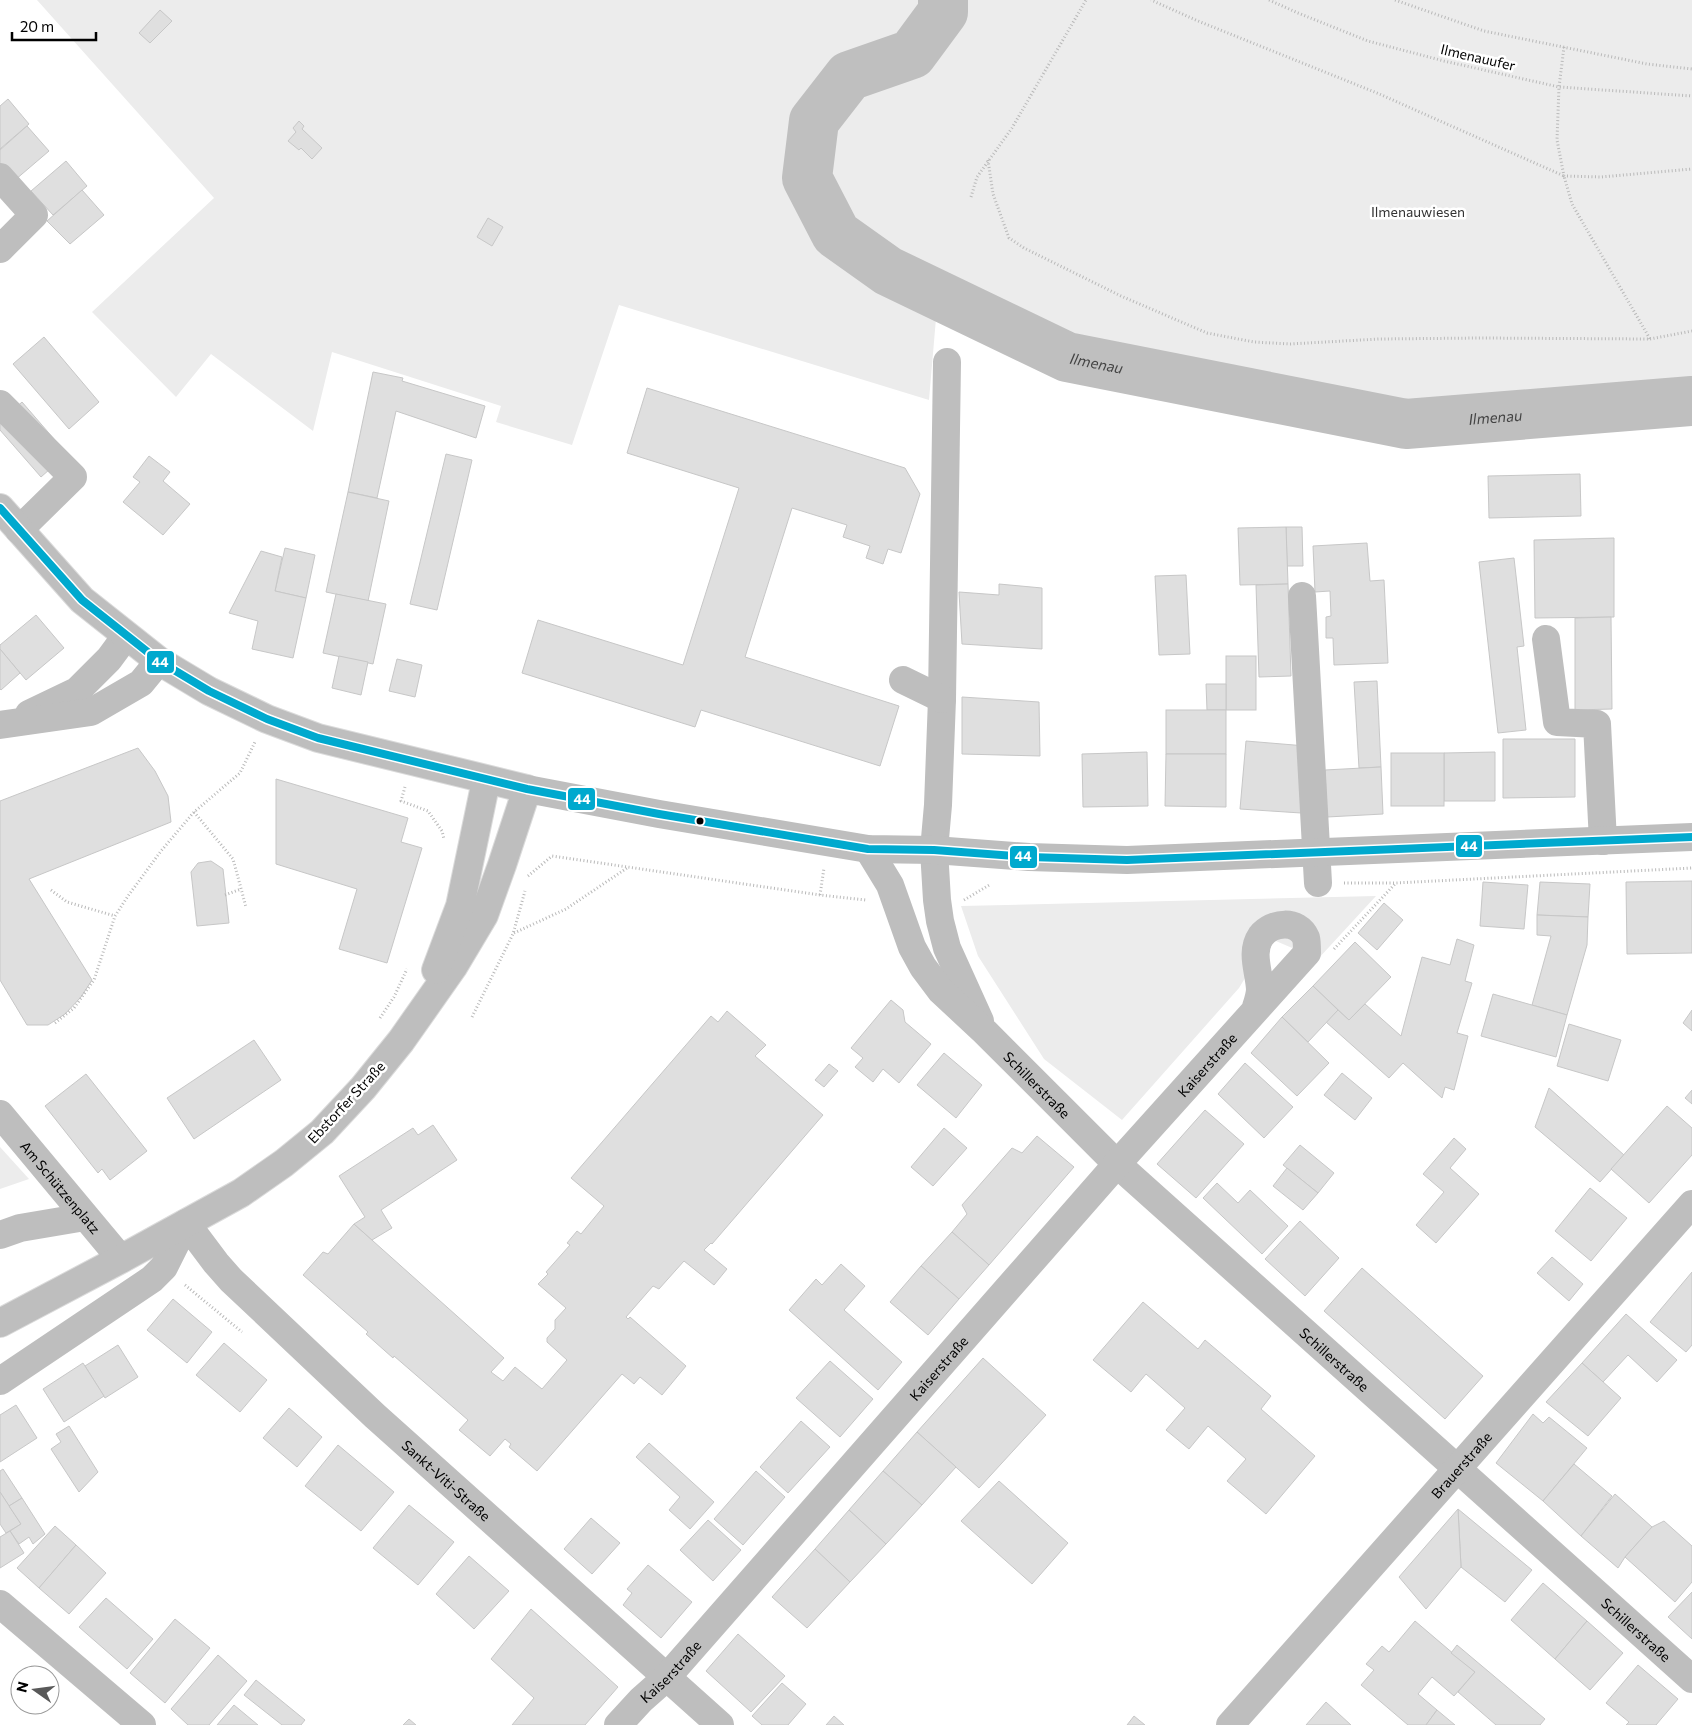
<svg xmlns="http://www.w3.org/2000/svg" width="1692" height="1725" font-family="Commissioner,sans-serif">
  <rect width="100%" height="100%" fill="#fff"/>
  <g fill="#ececec">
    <path d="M37,0H1692V401L1406,424L1067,357L938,295L929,400L619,305L572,445L496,422L501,406L332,352L313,431L211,354L176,397L92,312L214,198Z"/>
    <path d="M1376,896L1318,959L1269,938L1239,988L1122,1120L1044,1059L978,956L961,906Z"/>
    <path d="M0,1147L29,1179L0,1189Z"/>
  </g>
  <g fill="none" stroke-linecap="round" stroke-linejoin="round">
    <path stroke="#bfbfbf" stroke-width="50" id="s1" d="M943,0V12L912,54L849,76L814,121L807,178L836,234L888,271L1067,357L1406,424L1692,401"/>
  </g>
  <g fill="#dfdfdf" stroke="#c7c7c7">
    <path d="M160,10L172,21L150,43L139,33Z"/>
    <path d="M8,99L29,124L0,149V106Z"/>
    <path d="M299,121L304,126L302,129L322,148L312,159L301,148L299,150L288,141L296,132L293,128Z"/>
    <path d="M27,126L49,151L15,180L0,164V150Z"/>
    <path d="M66,161L87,186L53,215L31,191Z"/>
    <path d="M82,190L104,215L70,244L47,221Z"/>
    <path d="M488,218L503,227L492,246L477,237Z"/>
    <path d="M44,337L99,402L69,429L13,364Z"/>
    <path d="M373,372L403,378L402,381L485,406L476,438L396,411L377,498L348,492Z"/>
    <path d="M647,388L905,468L920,494L901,553L888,549L883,564L866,558L870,546L843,537L847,525L792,508L745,657L899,706L880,766L701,710L695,727L522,673L538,620L683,665L739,488L627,453Z"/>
    <path d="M22,402L67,454L41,477L0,430V422Z"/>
    <path d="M446,454L472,460L437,610L410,604Z"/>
    <path d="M149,456L170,472L163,481L190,504L163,535L123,502L140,482L133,477Z"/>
    <path d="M1580,474L1581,516L1489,518L1488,476Z"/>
    <path d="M348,492L389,501L368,601L326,592Z"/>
    <path d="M1286,527H1302L1303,566H1287Z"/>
    <path d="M1286,527L1288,584L1240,585L1238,528Z"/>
    <path d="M1614,538V617L1535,618L1534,540Z"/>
    <path d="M1367,543L1370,581L1384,580L1388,663L1334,665L1333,638H1326V617L1331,616L1330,591L1315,592L1313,546Z"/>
    <path d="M285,548L315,555L306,598L275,591Z"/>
    <path d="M261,551L282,557L275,591L306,598L293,658L252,649L258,621L229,613Z"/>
    <path d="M1514,558L1524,646L1517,647L1526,730L1498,733L1479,562Z"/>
    <path d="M1186,575L1190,654L1159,655L1155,576Z"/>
    <path d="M999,584L1042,588V649L962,644L959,592L999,595Z"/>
    <path d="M1288,584L1291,676L1259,677L1256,585Z"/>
    <path d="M336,594L386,604L373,664L323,653Z"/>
    <path d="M36,615L64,648L26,680L0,649V645Z"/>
    <path d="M1611,617L1612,709L1575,710V618Z"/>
    <path d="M0,649L20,673L1,690L0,689Z"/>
    <path d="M339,656L368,662L361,695L332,688Z"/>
    <rect x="1226" y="656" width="30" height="54"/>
    <path d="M397,659L422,665L415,697L389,691Z"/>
    <path d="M1377,681L1381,767L1359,768L1354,682Z"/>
    <path d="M1206,684H1226V710H1207Z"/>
    <path d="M962,697L1039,702L1040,756L962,754Z"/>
    <rect x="1166" y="710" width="60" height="44"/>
    <path d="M1503,739H1575V797L1503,798Z"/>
    <path d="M1246,741L1306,746L1301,813L1240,809Z"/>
    <path d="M138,748L155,771L168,796L171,822L29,879L92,980L81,997L65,1014L48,1025H27L0,980V801Z"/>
    <path d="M1147,752L1148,806L1083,807L1082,754Z"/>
    <path d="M1495,752V801H1444V753Z"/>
    <rect x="1391" y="753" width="53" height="53"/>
    <path d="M1166,754H1226V807L1165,806Z"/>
    <path d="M1381,767L1383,814L1327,817L1325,770Z"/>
    <path d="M276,779L408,818L401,842L422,848L387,963L339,949L357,889L276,864Z"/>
    <path d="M211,861L223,869L229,923L197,926L191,872L198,863Z"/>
    <path d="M1692,881V953L1627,954L1626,882Z"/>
    <path d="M1483,882L1528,885L1524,929L1480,926Z"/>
    <path d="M1540,882L1590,884L1588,917L1537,915Z"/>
    <path d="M1384,903L1403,920L1377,950L1358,933Z"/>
    <path d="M1537,915L1588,917L1587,945L1567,1015L1532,1005L1551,936L1537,935Z"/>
    <path d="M1457,939L1474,945L1465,981L1472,983L1457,1033L1468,1036L1454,1090L1445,1087L1442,1098L1403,1063L1389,1078L1326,1022L1338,1010L1349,1020L1365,1004L1401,1036L1422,957L1450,965Z"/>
    <path d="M1355,942L1391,977L1349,1020L1313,986Z"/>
    <path d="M1313,986L1338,1010L1308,1042L1282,1017Z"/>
    <path d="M1493,994L1567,1015L1556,1057L1481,1036Z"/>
    <path d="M891,1000L903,1010L905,1022L931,1044L899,1083L883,1069L873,1082L855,1067L863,1058L851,1048Z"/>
    <path d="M1692,1010V1031L1683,1023Z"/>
    <path d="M727,1011L766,1045L755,1056L823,1115L712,1244L711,1243L704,1250L727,1269L714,1285L684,1261L659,1289L653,1286L626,1317L628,1319L630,1317L686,1366L662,1395L640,1377L634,1384L622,1374L537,1471L509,1447L511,1444L505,1439L490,1456L459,1430L468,1420L394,1356L393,1358L366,1334L368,1332L303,1275L323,1252L328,1254L354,1224L504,1358L491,1372L503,1381L515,1367L542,1389L567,1360L547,1342V1338L555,1329V1320L566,1308L538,1284L548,1274L546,1272L570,1245L567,1243L577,1231L581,1234L604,1206L571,1178L711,1016L718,1022Z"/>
    <path d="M1282,1017L1329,1063L1297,1096L1251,1053Z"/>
    <path d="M1569,1024L1621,1040L1608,1081L1557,1066Z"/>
    <path d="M254,1040L281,1080L194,1139L167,1098Z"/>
    <path d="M944,1053L982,1085L956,1118L917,1085Z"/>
    <path d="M1245,1063L1293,1107L1264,1138L1218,1094Z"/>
    <path d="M829,1064L838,1071L824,1087L815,1080Z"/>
    <path d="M1342,1073L1372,1098L1355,1120L1324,1095Z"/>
    <path d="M86,1074L147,1151L110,1180L102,1169L98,1173L45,1106Z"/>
    <path d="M1549,1088L1624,1155L1600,1182L1535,1127Z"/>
    <path d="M1692,1090V1104L1685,1098Z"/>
    <path d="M1667,1106L1692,1128V1155L1649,1203L1611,1169Z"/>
    <path d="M1205,1110L1244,1144L1196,1198L1157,1164Z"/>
    <path d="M433,1125L457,1160L381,1210L392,1228L372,1240L354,1224L365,1217L339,1176L413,1128L418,1135Z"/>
    <path d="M944,1128L967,1148L933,1186L911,1167Z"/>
    <path d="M1037,1136L1074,1167L989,1265L952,1232L967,1214L962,1205L1012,1148L1022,1153Z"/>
    <path d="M1454,1138L1466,1149L1450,1168L1479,1194L1436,1243L1416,1225L1444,1192L1423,1174Z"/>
    <path d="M1300,1145L1334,1173L1318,1193L1283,1165Z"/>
    <path d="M1287,1168L1318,1193L1303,1210L1273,1186Z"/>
    <path d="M1217,1183L1238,1203L1250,1190L1288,1226L1262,1254L1203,1198Z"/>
    <path d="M1590,1188L1627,1218L1591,1261L1555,1231Z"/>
    <path d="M1300,1221L1339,1258L1305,1296L1265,1259Z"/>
    <path d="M952,1232L989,1265L959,1299L921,1266Z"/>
    <path d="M1552,1257L1583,1284L1569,1301L1537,1273Z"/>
    <path d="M841,1264L865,1286L844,1310L902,1362L878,1390L789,1310L816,1279L822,1285Z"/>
    <path d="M921,1266L959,1299L928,1335L890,1302Z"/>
    <path d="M1362,1268L1483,1376L1445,1419L1324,1311Z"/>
    <path d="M1692,1272V1345L1686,1352L1650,1322Z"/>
    <path d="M173,1299L212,1332L187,1363L147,1330Z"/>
    <path d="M1143,1302L1198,1349L1205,1340L1271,1396L1261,1409L1315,1456L1266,1514L1227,1481L1246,1459L1208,1426L1189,1449L1166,1430L1185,1408L1146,1374L1131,1392L1093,1360Z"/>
    <path d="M1626,1314L1677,1360L1657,1382L1628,1355L1603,1382L1582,1363Z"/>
    <path d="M224,1343L267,1380L240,1412L196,1375Z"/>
    <path d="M118,1345L138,1377L105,1398L85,1366Z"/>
    <path d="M983,1358L1046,1415L979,1488L917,1432Z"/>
    <path d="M830,1361L873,1399L840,1437L796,1398Z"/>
    <path d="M83,1363L104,1396L64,1422L43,1389Z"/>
    <path d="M1582,1363L1621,1398L1588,1436L1546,1402Z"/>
    <path d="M16,1405L37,1438L0,1462V1415Z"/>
    <path d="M289,1408L322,1437L297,1467L263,1438Z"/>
    <path d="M1533,1414L1543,1423L1549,1417L1587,1448L1543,1501L1496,1463Z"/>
    <path d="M801,1421L830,1447L788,1493L760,1467Z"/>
    <path d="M69,1426L98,1472L79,1492L51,1449L61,1442L56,1434Z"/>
    <path d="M917,1432L956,1467L922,1505L883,1471Z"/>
    <path d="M649,1443L714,1502L690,1529L669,1510L680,1497L636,1457Z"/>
    <path d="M338,1445L394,1492L361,1531L305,1486Z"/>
    <path d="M1574,1464L1612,1496L1581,1536L1543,1501Z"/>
    <path d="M3,1469L22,1498L9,1506L0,1492V1471Z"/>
    <path d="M756,1471L785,1497L743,1545L714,1519Z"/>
    <path d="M883,1471L922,1505L886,1544L849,1510Z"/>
    <path d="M999,1481L1068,1543L1032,1584L961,1521Z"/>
    <path d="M0,1492L21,1524L6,1533L0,1524Z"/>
    <path d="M1615,1494L1652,1527L1625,1557L1618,1568L1581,1536Z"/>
    <path d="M22,1498L45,1534L33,1544L29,1537L19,1544L10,1531L21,1524L9,1506Z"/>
    <path d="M409,1505L454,1542L418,1585L373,1548Z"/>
    <path d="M1458,1509L1532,1570L1505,1602L1461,1567Z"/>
    <path d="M1458,1509L1461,1567L1426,1609L1399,1577Z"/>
    <path d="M849,1510L886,1544L850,1582L815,1549Z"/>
    <path d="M591,1518L620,1543L592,1574L564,1549Z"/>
    <path d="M708,1520L741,1550L713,1581L680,1550Z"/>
    <path d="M1664,1521L1692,1546V1582L1675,1602L1625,1557L1652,1527Z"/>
    <path d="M55,1526L76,1545L39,1588L17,1568Z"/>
    <path d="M10,1531L24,1553L0,1568V1537Z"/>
    <path d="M76,1545L106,1573L69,1614L39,1588Z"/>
    <path d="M815,1549L850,1582L807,1628L772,1597Z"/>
    <path d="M469,1556L509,1591L474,1629L436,1594Z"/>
    <path d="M648,1565L692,1602L661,1638L623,1605L632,1593L627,1589Z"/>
    <path d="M1543,1583L1587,1621L1555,1659L1511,1620Z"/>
    <path d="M1692,1592V1639L1668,1617Z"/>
    <path d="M106,1598L153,1639L127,1669L79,1627Z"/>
    <path d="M531,1609L618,1687L585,1725H512L534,1698L491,1659Z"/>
    <path d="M175,1619L210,1648L165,1703L130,1673Z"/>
    <path d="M1415,1621L1475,1672L1454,1696L1432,1677L1418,1694L1437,1710L1426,1725H1408L1361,1685L1374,1670L1366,1664L1382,1646L1389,1652Z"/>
    <path d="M1587,1621L1623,1653L1590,1690L1555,1659Z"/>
    <path d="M738,1634L785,1676L751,1712L706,1671Z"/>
    <path d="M1457,1645L1545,1719L1540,1725H1496L1458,1692L1475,1672L1451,1653Z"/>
    <path d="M218,1655L247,1681L209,1725H188L171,1709Z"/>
    <path d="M1638,1665L1678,1699L1656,1725H1626L1629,1722L1606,1703Z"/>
    <path d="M256,1680L305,1720L301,1725H282L244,1695Z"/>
    <path d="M782,1683L806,1704L788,1725H762L752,1716Z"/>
    <path d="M1326,1702L1351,1725H1306Z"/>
    <path d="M234,1705L258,1725H217Z"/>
    <path d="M1437,1710L1455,1725H1426Z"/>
    <path d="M834,1716L844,1725H826Z"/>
    <path d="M1134,1716L1145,1725H1127Z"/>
    <path d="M409,1719L416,1725H403Z"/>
  </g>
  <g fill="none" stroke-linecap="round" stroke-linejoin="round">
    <defs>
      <g id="major">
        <path d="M0,508L82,600L159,661L209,691L267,719L318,738L527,789L502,865L484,915L453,967L401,1041L363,1088L322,1132L284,1163L241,1193L121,1259L0,1323"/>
        <path d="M436,970L460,906L486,781"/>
      </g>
    </defs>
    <use href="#major" stroke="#dbdbdb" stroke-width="30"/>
    <g stroke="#b9b9b9" stroke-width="3" stroke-dasharray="1 2.5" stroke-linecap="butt">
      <path d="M1269,0L1298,13L1368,41L1444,61L1559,87L1692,96"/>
      <path d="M1395,0L1484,31L1647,64L1692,69"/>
      <path d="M1564,47L1559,87L1557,140L1564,176L1601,177L1692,169"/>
      <path d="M988,160L993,194L1009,238L1024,248L1121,296L1207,333L1254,342L1290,344L1379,339L1480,338L1650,339L1572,204L1564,176L1377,93L1198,21L1151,0"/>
      <path d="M971,197L977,177L1012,128L1086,0"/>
      <path d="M1650,339L1692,331"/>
      <path d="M405,787L401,801L428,811L442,831L444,839"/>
      <path d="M194,812L233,859L246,907"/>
      <path d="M528,876L552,856L820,895L866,900"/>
      <path d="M1344,883H1395L1692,868"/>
      <path d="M51,890L67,902L115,916"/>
      <path d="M225,895L241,889"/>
      <path d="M820,895L824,868"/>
      <path d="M964,900L991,884"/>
      <path d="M514,933L566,909L627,868"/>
      <path d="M1334,949L1395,884"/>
      <path d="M472,1017L513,934L525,891"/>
      <path d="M380,1018L394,997L407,969"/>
      <path d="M55,1023L74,1008L94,980L115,916L128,896L161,851L194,812L240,773L255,742"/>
      <path d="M185,1285L242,1332"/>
    </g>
    <g stroke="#bebebe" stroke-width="28">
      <path d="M0,177L34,215L0,249"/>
      <path d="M947,362L942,699L938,805L934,850L937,900L940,921L947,948L980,1021"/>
      <path d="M0,404L73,477L19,530"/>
      <path d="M1302,596L1318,883"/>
      <path d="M1546,639L1557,722L1597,724L1603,841"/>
      <path d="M903,680L942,699"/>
      <path d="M29,714L77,691L109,659L126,636"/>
      <path d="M0,725L91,712L141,683L159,661"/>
      <path d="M527,789L659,814L868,849L934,850L1029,857L1127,860L1692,837"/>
      <path id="s2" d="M868,849L890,885L912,947L923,967L941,991L985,1032L1117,1164L1692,1679"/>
      <path id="s3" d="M0,1114L121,1259"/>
      <path d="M0,1235L20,1228L85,1217"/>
      <path id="s4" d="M0,1381L152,1279L164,1267L186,1223L216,1263L231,1280L375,1416L720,1725"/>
      <path d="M0,1604L142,1725"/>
      <path id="s5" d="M618,1725L641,1700L667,1677L1117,1164L1307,953C1307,948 1307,942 1306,938C1298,919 1272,922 1261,936C1250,952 1259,971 1260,989C1260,995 1258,1001 1256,1007"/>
      <path id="s6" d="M1230,1725L1692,1204"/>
    </g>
    <use href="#major" stroke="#bebebe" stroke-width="28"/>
    <defs>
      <path id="bus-1" d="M0,508L82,600L159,661L209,691L267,719L318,738L527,789L659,814L868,849L934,850L1029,857L1127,860L1692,837"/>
    </defs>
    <use href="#bus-1" stroke="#fff" stroke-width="11"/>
    <use href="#bus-1" stroke="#00a9ce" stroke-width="8"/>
  </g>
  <circle fill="#000" stroke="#fff" stroke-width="2" cx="700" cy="821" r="4.5"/>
  <g text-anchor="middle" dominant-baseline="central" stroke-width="5" stroke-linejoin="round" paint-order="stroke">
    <g font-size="14" fill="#000" stroke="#fff">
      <text transform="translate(1478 57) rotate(13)">Ilmenauufer</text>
      <text stroke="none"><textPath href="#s5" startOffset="885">Kaiserstraße</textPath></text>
      <text stroke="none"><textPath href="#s2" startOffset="295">Schillerstraße</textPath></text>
      <text transform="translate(346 1102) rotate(-47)">Ebstorfer Straße</text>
      <text stroke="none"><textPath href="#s3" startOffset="95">Am Schützenplatz</textPath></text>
      <text stroke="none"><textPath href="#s2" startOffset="700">Schillerstraße</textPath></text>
      <text stroke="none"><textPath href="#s5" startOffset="480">Kaiserstraße</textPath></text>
      <text stroke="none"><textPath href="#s6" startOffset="348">Brauerstraße</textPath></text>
      <text stroke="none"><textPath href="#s4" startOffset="616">Sankt-Viti-Straße</textPath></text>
      <text stroke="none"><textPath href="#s2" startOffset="1105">Schillerstraße</textPath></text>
      <text stroke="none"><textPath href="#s5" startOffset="75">Kaiserstraße</textPath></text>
    </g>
    <g font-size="14" fill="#333" stroke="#fff">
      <text x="1418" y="211">Ilmenauwiesen</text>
    </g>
    <g font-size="15" font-style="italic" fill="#444" stroke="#fff">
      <text stroke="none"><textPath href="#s1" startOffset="601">Ilmenau</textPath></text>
      <text stroke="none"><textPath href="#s1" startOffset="1006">Ilmenau</textPath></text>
    </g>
  </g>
  <g stroke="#fff" stroke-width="2">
    <rect x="146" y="650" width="29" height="24" rx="5" fill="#00a9ce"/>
    <rect x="567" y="787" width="29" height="24" rx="5" fill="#00a9ce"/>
    <rect x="1455" y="834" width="28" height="24" rx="5" fill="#00a9ce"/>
    <rect x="1009" y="845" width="29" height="24" rx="5" fill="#00a9ce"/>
  </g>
  <g font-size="14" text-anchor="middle" font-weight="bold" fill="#fff">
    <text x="160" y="667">44</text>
    <text x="582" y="804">44</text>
    <text x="1469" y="851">44</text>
    <text x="1023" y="861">44</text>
  </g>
  <g transform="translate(35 1690) rotate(284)"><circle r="24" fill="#ffffff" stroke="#999999"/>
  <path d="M0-4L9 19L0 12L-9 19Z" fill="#595959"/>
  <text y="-8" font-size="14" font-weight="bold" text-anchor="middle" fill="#000000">N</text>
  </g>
  <path d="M12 32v8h84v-8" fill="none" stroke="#000000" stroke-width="2.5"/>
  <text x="20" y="32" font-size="15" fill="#000000" stroke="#ffffff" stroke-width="4" paint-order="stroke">20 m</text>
</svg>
